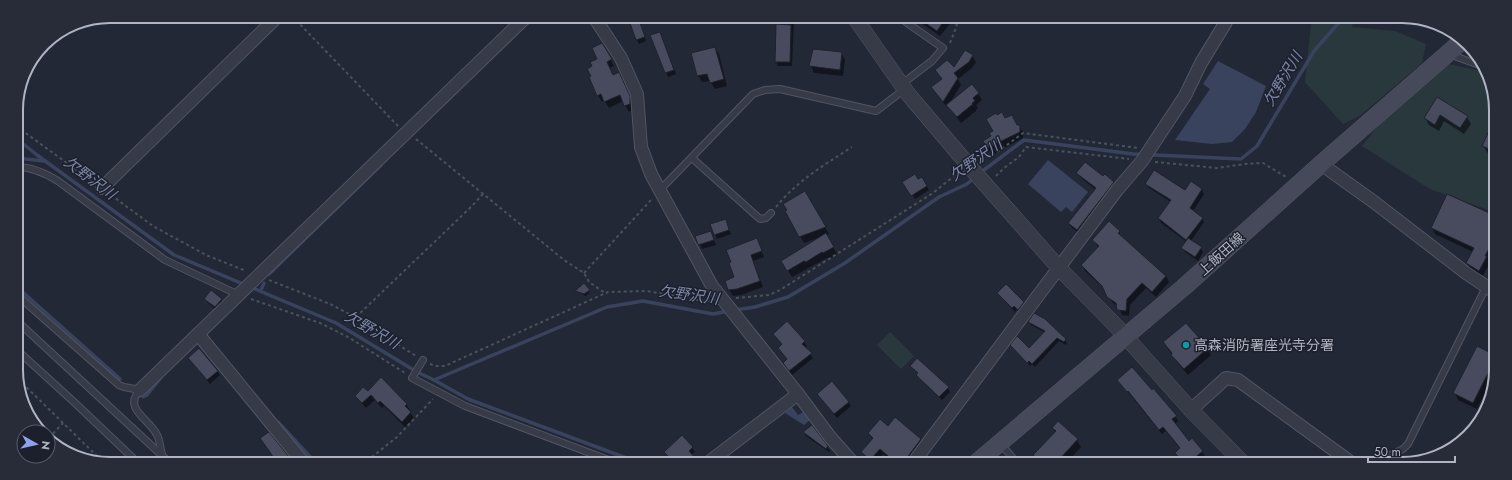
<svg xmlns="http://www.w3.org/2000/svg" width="1512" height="480" font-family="Jost,'Noto Sans JP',sans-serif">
  <rect width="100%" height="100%" fill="#232837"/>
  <g fill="#29383c">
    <path d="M1303,19H1354L1352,27L1395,31L1426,44L1422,63L1361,115L1343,124L1305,82L1311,24Z"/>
    <path d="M1449,64L1484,72L1494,92V212L1430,189L1362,146L1377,127Z"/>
    <path d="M890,332L914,356L901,369L877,345Z"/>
    <path d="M25,404L39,416V432Z"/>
  </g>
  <g fill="#3a435e">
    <path d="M1218,61L1266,86L1256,112L1245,129L1232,142L1212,144L1175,140L1210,89L1203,84Z"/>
    <path d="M1048,160L1088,192L1072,212L1066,207L1061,212L1028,184Z"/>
    <path d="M792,407L798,415L805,411L811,419L804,425L785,413Z"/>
  </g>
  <g fill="#0007">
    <path d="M781,18H799V20H794L792,66H778L776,62Z"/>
    <path d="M914,18H955L940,36Z"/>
    <path d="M641,26L646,41L639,44L637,40Z"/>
    <path d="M660,33L676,74L668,77L652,36Z"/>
    <path d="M602,44L614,66L609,68L613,76L622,79L633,103V110L629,112L623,101L609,108L604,100L602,102L598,95L590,78L592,77L593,67L599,59Z"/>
    <path d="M715,48L719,54L727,86L715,89L710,81L702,82L698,75Z"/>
    <path d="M841,53L845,60L843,76L814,73L811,66Z"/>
    <path d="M1475,53L1480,63L1477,62L1474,57Z"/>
    <path d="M972,56L976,62L972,68L958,79L961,85L951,101L978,93L982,100L976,105L978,108L976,110V111L961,123L948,106L947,107L936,94L933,88L942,80L936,71L954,69Z"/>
    <path d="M1438,99L1467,117L1471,124L1464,134L1444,121L1439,131L1429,125L1425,118Z"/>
    <path d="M997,116L1019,126L1023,132V138L992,155L984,141L992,137Z"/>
    <path d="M1490,130L1494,132V157L1489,155L1483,146Z"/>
    <path d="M1078,173L1103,178L1114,182L1116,187L1080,234L1072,228L1069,223L1096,190L1080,177Z"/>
    <path d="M922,178L929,190L915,199L904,182L918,180Z"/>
    <path d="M1146,184L1185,191L1202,190L1204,194L1193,211L1202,218L1204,222L1191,241L1201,248L1203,252L1198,261L1185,252L1183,248L1187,242L1161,223L1159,218L1171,202L1149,188Z"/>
    <path d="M805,192L829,234L826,235L837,254L828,259L827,258L792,277L783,262L821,237L804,243L786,212Z"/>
    <path d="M1494,216L1493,252L1489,262L1490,263L1482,277L1470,270L1467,263L1473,252L1435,234L1432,228Z"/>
    <path d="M725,221L731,234L717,239L712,225Z"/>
    <path d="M711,232L716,245L702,249L697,237Z"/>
    <path d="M1119,232L1122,238L1166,276L1169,282L1156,297L1146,288L1130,305L1129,316L1122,315L1118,307L1112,302L1106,290L1085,271L1082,265L1099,248L1093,240Z"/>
    <path d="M756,239L764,257L753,261L763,287L741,295L733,296L729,289Z"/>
    <path d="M589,290L590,292L586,296L576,291Z"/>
    <path d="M998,293L1023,303L1026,307L1021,313L1017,309L1015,312Z"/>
    <path d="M206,299H221L224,304L218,311L208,303Z"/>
    <path d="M787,322L804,342L807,346L805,348L813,358L792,375L787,367L788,360L779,348L783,345L774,334Z"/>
    <path d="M1029,322L1065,340L1067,343L1066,345L1059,341L1035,367L1032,364L1030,366L1012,345L1029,349L1044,332L1031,325Z"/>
    <path d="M1186,324L1208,349L1211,355L1188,375L1176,361L1164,343Z"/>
    <path d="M1493,345V377L1477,409L1458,400L1455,393L1489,353Z"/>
    <path d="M192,362L217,371L220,375L210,384Z"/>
    <path d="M911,366L948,388L950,392L942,400L920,379L917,376L919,374Z"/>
    <path d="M1118,380L1176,417L1178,421L1175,424L1189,442L1202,452L1205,456L1196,463H1184L1176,453L1180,449L1166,431L1162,434Z"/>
    <path d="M368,392L406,404L410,410L409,411L414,418L405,427L384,406L382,408L375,400L366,408L356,396Z"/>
    <path d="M821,398L848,402L851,406L837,418Z"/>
    <path d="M895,419L920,440L924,446L911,463H894L883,454L876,463H871L866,458L862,452L872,439L869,433L888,427Z"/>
    <path d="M1058,422L1077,440L1081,447L1066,463H1039L1034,455L1056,433L1053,428Z"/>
    <path d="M804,432L827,447L830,451L829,452L806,436Z"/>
    <path d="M268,433L289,459L291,461H277L264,443Z"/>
    <path d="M682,437L692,448L695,452L691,455L697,462H673L668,456L665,452Z"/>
    <path d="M1004,458L1008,463H998Z"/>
  </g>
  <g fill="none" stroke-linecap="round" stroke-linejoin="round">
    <g stroke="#3a435e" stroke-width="3.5">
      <path d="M528,23L534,17"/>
      <path d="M16,138L37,155L174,255L336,323L417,372L434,380L607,307L643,301L713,314L729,311"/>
      <path d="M16,158L44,161"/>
      <path d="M980,173L1024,140L1133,154L1241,159L1257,146L1314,51L1342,19"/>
      <path d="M269,274L381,165"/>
      <path d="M17,287L120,379"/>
      <path d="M261,290L264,283"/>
      <path d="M735,310L755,307L788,297L845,263L939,197L967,184L975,177"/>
      <path d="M434,380L468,399L637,462"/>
      <path d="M143,397L147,395L162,376"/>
      <path d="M278,422L314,461"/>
    </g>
  </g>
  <g fill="#474b5d" stroke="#1e222e">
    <path d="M918,18H946L937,31Z"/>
    <path d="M639,20L645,37L636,40L630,23Z"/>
    <path d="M776,24L791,25L790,62H775Z"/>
    <path d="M660,32L674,70L665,73L650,35Z"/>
    <path d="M602,43L612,59L607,62L613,75L619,72L630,96V104L624,106L620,95L604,102L601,94L597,96L589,77L591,76L587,69L592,66L590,62L597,59L592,48Z"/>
    <path d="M715,47L724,79L710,83L707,74L697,76L691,53Z"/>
    <path d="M813,49L842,52L840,70L809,66Z"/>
    <path d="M965,50L973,55L969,62L954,73L958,78L943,102L931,87L942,79L935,70L947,60L954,67Z"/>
    <path d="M972,84L979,93L973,98L975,101L972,103L973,104L957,117L946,105Z"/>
    <path d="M1437,97L1468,116L1460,128L1440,115L1435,125L1424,118Z"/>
    <path d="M1002,112L1005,118L1012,115L1017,125H1020V132L987,148L983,141L991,136L989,133L993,131L986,119L996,113L997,115Z"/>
    <path d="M1494,120V151L1482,146Z"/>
    <path d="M1085,162L1103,176L1105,174L1114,182L1077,230L1068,223L1096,188L1076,173Z"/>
    <path d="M1154,170L1185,190L1191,181L1202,189L1190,208L1203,218L1186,240L1158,218L1171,200L1145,184Z"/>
    <path d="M915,174L918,179L922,177L927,186L911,196L902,182Z"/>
    <path d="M805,191L826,227L799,237L785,211L787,210L783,204Z"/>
    <path d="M1447,194L1494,215V239L1485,256H1487L1479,271L1466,263L1474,248L1431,228Z"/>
    <path d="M726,219L729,230L714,235L710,224Z"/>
    <path d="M1109,221L1120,231L1118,233L1166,276L1152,292L1142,283L1127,299L1126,311L1117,310L1116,303L1107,297L1102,286L1081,265L1099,246L1092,240Z"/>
    <path d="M711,231L714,240L698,245L695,236Z"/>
    <path d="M826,233L834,247L823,253L822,252L806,262L804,261L787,271L781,261Z"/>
    <path d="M757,238L762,251L751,255L760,281L737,289L728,290L725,281L734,277L729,263L731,262L726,250Z"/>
    <path d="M1188,238L1202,247L1195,257L1181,248Z"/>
    <path d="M584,283L590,290L584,294L575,291Z"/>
    <path d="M1006,284L1024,302L1018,310L1014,306L1012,308L997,293Z"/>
    <path d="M211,290L222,299L215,307L204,299Z"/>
    <path d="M1034,313L1045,319L1066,339L1064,342L1057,338L1032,364L1029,361L1027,363L1010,345L1017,336L1029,348L1045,331L1028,322Z"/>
    <path d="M787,321L805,341L802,344L812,353L789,371L783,363L787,359L778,348L782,344L773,334Z"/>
    <path d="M1186,323L1208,348L1184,369L1171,355L1172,353L1163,342Z"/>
    <path d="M1477,346L1493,354V363L1473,403L1453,393Z"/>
    <path d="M199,348L218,371L207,380L188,358Z"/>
    <path d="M917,358L949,387L939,397L916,375L918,373L910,366Z"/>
    <path d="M1132,367L1152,390L1153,388L1177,416L1172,419L1189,441L1192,438L1203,451L1188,463H1184L1175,453L1180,448L1163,427L1159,430L1128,391L1127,392L1117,380Z"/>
    <path d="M381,377L407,404L405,406L411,412L402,422L380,401L378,403L371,395L362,403L355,396L363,387L368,391Z"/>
    <path d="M832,381L849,402L834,414L817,394Z"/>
    <path d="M895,417L921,439L903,463H896L880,449L870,460L861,452L873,438L868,433L880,419L888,426Z"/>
    <path d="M1058,421L1078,439L1056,463H1041L1033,455L1056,431L1052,428Z"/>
    <path d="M812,425L828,446L826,449L803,432Z"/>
    <path d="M269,432L290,458L286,461H276L260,438Z"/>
    <path d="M682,435L693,447L689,451L695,458L690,462H674L664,452Z"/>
  </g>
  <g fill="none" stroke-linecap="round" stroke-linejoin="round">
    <defs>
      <g id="service">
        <path d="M1451,52L1457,57L1482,66"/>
        <path d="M692,158L760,219L766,218L771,213"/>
        <path d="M17,167C32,167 45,173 58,181L165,260L239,295"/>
        <path d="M660,190L753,94L765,90L780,89L876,111L897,95L904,88L907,80L932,61L943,48L900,18"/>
        <path d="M17,295L119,385L124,387L140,390"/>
        <path d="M17,321L168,461"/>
        <path d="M18,351L74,402L136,461"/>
        <path d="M423,360L412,378L465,406L614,462"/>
        <path d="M140,390C122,409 150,419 157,435C160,440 160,448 162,454"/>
        <path d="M1000,443L1017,463"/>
        <path d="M1372,464L1403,449L1408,444L1486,287"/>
      </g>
      <g id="minor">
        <path d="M594,17L621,58L637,94L641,147L651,174L712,286L798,394L830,437L853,463"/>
        <path d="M1321,164L1374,202L1466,273L1493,291"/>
        <path d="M102,188L278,16"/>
        <path d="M198,334L302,461"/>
        <path d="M140,390L526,17"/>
        <path d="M1191,410L1226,378L1238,380L1349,461L1346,464"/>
        <path d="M709,462L798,394"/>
        <path d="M913,463L1117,190L1142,161L1185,96L1201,63L1226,22L1225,19"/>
      </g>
      <path id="tertiary" d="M855,18L908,94L970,167L1059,268L1117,327L1191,410L1243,463"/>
      <path id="secondary" d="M976,463L1184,287L1321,164L1462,41"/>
    </defs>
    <use href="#service" stroke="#515562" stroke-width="8"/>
    <use href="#minor" stroke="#515562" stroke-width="14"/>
    <use href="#tertiary" stroke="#515562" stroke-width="16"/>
    <use href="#secondary" stroke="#515562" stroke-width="18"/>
    <g stroke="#475359" stroke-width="2" stroke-dasharray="3 3" stroke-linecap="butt">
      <path d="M292,16L398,126"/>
      <path d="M950,43L956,28L958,18"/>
      <path d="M39,49L47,41"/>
      <path d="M16,126L93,182"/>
      <path d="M416,139L564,260L584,273L589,282L605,293"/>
      <path d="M980,158L999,151L1023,133L1138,148"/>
      <path d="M1155,162L1217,168L1245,164L1263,163L1286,177"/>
      <path d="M996,176L1004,168L1019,157L1026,147L1129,159"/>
      <path d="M111,195L153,226L206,255L246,271"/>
      <path d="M776,207C797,181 824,165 852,147"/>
      <path d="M584,273L651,200"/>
      <path d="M269,280L330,304L355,317L416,356"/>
      <path d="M736,298L769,295L780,290L933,193L959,172"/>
      <path d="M251,299L320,323L348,337L405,373"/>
      <path d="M356,317L471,207L483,194"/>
      <path d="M430,364L436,366H445L608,292L647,291L703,301H710"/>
      <path d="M18,379L102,461"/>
      <path d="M49,438L63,423"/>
      <path d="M367,461L397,437L433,399"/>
    </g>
    <use href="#service" stroke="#373a47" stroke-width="6"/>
    <use href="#minor" stroke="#373a47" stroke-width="12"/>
    <use href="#tertiary" stroke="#373a47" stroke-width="15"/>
    <use href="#secondary" stroke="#45495a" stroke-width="17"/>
  </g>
  <circle fill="#0f9aa8" stroke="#1c202c" stroke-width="1.5" cx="1186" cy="345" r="4"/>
  <g text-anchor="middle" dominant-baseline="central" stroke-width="3" stroke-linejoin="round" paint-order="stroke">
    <g font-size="14" fill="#b1b5c3" stroke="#1c202c">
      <text transform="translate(1221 254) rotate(-42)">上飯田線</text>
    </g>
    <g font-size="14" fill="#b1b5c3" stroke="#1c202c" text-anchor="start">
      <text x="1194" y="345">高森消防署座光寺分署</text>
    </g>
    <g font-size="15" font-style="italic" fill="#7c87a9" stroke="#1c202c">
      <text transform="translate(1283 79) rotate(-59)">欠野沢川</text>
      <text transform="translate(976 160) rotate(-35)">欠野沢川</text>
      <text transform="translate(90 178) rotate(37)">欠野沢川</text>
      <text transform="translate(689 295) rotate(8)">欠野沢川</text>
      <text transform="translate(372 330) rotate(30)">欠野沢川</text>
    </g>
  </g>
  <path d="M0 0H1512V480H0ZM110 23H1402A87 87 0 0 1 1489 110V370A87 87 0 0 1 1402 457H110A87 87 0 0 1 23 370V110A87 87 0 0 1 110 23Z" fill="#282c38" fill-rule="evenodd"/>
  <path fill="none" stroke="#b1b5c3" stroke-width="2" d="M110 23H1402A87 87 0 0 1 1489 110V370A87 87 0 0 1 1402 457H110A87 87 0 0 1 23 370V110A87 87 0 0 1 110 23Z"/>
  <g transform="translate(36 444) rotate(98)"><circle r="19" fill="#1c202c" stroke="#585c68"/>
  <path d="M0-3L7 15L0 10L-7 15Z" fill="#8ea1ec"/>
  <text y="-6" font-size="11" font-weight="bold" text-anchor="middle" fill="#b1b5c3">N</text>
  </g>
  <path d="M1368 456v6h87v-6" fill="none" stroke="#b1b5c3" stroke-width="2"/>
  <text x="1374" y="456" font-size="12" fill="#b1b5c3" stroke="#1c202c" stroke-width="3" paint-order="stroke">50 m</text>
</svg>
